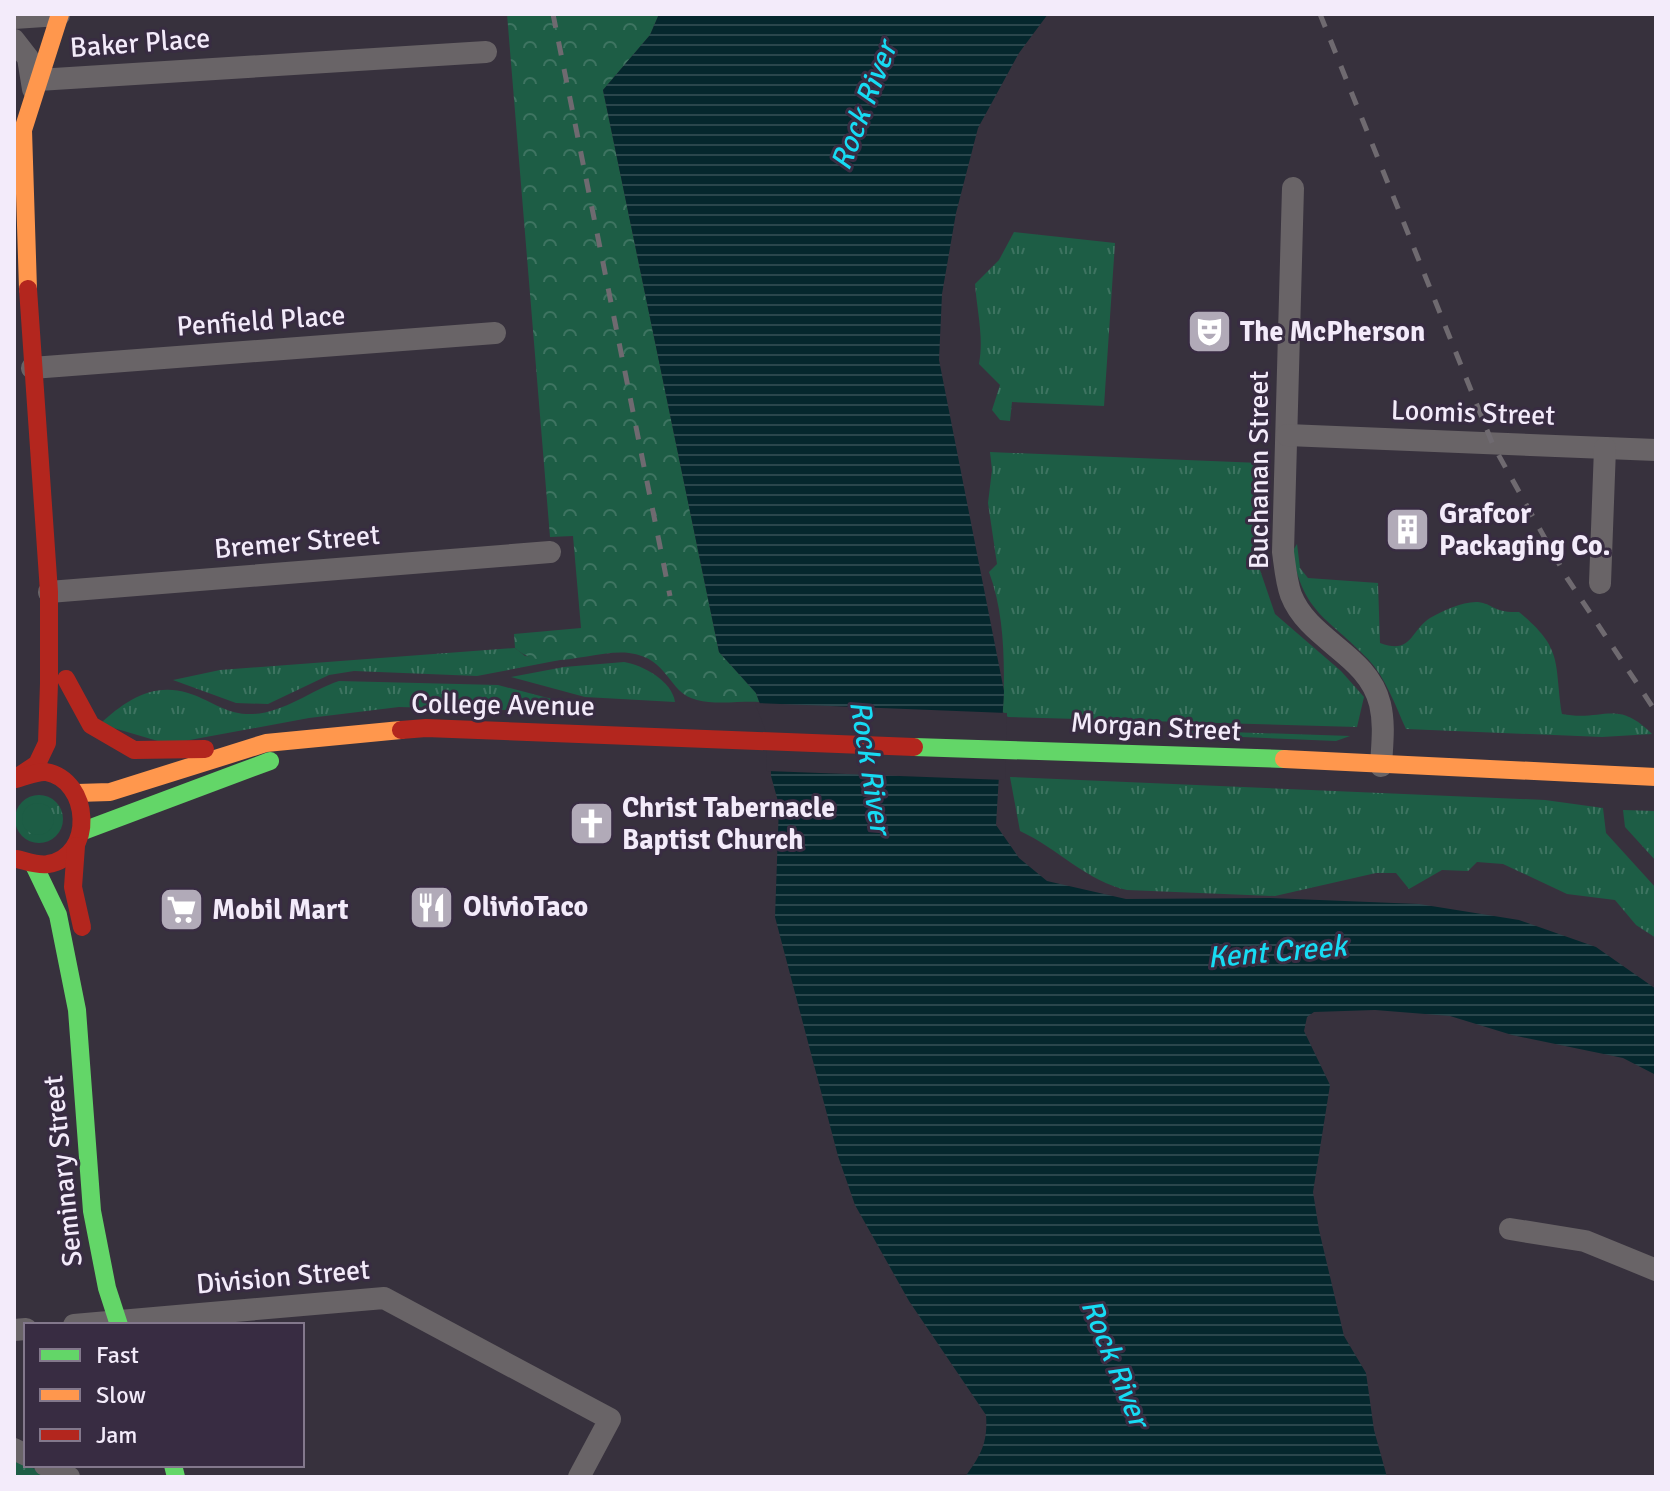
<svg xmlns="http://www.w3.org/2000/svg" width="1670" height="1491" font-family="Signika,sans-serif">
  <defs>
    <pattern id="grass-tufts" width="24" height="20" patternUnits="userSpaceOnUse" patternTransform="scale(2)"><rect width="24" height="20" fill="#1d5d45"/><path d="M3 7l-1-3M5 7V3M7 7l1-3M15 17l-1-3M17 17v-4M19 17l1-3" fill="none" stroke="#3e7461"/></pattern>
    <pattern id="forest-crowns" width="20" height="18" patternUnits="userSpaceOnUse" patternTransform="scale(2)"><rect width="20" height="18" fill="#1d5d45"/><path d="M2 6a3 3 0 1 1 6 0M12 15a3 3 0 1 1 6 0" fill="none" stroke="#3e7461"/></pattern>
    <pattern id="water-rules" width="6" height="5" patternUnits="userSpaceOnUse" patternTransform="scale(2)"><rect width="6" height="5" fill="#05272d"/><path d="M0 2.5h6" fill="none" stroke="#2a464c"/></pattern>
  </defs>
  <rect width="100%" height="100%" fill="#37313d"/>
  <g fill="url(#grass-tufts)">
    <path d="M1014,232L1115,243L1104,406L1012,402L1010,421L1000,420L992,410L1000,385L979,364C984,337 977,311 975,284L999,260Z"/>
    <path d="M990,452L1260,463L1270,470L1259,536L1260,570L1275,614L1341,671L1364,697L1357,727L1008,717L1003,712C1005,666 1005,615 989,572L997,564L988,503L992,470Z"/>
    <path d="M1297,544L1300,568L1308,578L1378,583L1380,643C1412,655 1410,631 1430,618C1442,611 1464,601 1478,602C1494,604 1493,613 1519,612C1564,649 1554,662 1562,714C1603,722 1617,698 1652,734L1602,737L1406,729C1395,705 1386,678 1368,659C1328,617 1304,615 1292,552Z"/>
    <path d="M515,648L525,656L565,659L477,676L354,671L329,675L268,704L236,703L173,680L220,670Z"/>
    <path d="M624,662C643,665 672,681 675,702L585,697L511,677L564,667Z"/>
    <path d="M339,681L498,685L586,708L585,712L399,707L309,718L168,744L100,724C125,701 152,682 188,693C208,699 225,713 246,714C280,716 309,691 339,681Z"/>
    <path d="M1171,730L1350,736L1336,741L1170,734Z"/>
    <path d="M1010,777L1545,800L1603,808L1606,833L1656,888V938L1636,925L1615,900L1567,894L1503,864L1477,862L1468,871L1442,870L1409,889L1396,873H1376L1275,896L1127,890C1088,882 1057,848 1020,831Z"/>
    <circle cx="39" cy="819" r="24"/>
    <path d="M1623,810L1656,811V861L1625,827Z"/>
  </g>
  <g fill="url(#forest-crowns)">
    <path d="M507,14H659L650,35L603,90L719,652L756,693L759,702C740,701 715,705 697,700C667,693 670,658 629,653C594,649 544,675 515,648L514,634L581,628L573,536L550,537Z"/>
    <path d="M14,1459L51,1477H14Z"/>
  </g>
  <circle fill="#1d5d45" cx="38" cy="819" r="16"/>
  <path fill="url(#water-rules)" d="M659,14H1048L1019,53L978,128L956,213L942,294L939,360L1004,691L996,825L1019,858L1047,881L1126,899L1269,898L1419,904L1519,920L1596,947L1656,989V1075L1623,1058L1512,1035L1450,1016L1375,1010L1314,1012L1307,1017L1304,1031L1330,1085L1313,1192L1319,1230L1344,1336L1366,1373L1374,1430L1387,1477H965C981,1455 988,1443 986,1415L909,1301L855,1205L838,1156L775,917L779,805L771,776L770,731L756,693L719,652L603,90L650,35Z"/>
  <path fill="#37313d" d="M755,703L1007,713L1005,780L767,771L766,732Z"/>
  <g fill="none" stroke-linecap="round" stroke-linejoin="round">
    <g stroke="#696467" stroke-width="22">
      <path d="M14,18L59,15"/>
      <path d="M14,40L28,58L33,89"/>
      <path d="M38,80L486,52"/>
      <path d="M1293,188L1283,552C1285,566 1286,581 1291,595C1309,641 1368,654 1380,704C1385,725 1382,745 1381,766"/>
      <path d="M32,368L495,333"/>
      <path d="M1287,435L1656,450"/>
      <path d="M1600,583L1605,448"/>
      <path d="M49,592L550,552"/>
      <path d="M1510,1229L1585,1241L1656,1270"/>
      <path d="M74,1325L384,1298L610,1419L579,1477"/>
      <path d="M14,1330L26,1329"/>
      <path d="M14,1449L26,1455"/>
      <path d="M45,1465L69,1477"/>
    </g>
    <g stroke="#63d668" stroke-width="18">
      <path d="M914,747L1284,759"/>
      <path d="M83,831L270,761"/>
      <path d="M34,865L58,915L77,1010L92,1211L107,1288L119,1325"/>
      <path d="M173,1465L176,1477"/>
    </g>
    <g stroke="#ff974d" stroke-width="18">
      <path d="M28,289L23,130L60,14"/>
      <path d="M1284,759L1656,777"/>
      <path d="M77,793L110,792L266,743L401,730"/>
    </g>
    <g stroke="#b3261e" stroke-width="18">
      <path d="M66,679L91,725L134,750L205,749"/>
      <path d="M401,730L426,728L914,747"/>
      <path d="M19,776L37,764L47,743L49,683V592L28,289"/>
      <path d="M16,779C25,777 37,771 46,772C91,780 95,857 48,864C39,866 26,861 17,859"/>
      <path d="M76,846L73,887L82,927"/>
    </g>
    <g stroke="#6f6a70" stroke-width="5" stroke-dasharray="14 14" stroke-linecap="butt">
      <path d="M553,14L670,596"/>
      <path d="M1320,14L1493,445L1567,578L1656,712"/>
    </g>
  </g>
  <defs>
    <symbol id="theatre-square" viewBox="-11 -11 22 22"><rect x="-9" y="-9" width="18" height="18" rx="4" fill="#b1aab8" stroke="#382c42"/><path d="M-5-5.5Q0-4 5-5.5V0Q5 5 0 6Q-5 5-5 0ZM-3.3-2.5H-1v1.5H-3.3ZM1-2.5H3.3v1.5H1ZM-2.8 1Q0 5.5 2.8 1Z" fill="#fff"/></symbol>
    <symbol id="building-square" viewBox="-11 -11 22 22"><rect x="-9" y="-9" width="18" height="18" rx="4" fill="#b1aab8" stroke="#382c42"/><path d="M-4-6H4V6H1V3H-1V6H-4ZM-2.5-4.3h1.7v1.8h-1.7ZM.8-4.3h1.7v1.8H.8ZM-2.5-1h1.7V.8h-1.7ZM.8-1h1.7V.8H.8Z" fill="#fff"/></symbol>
    <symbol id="church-square" viewBox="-11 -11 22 22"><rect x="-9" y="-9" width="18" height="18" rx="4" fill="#b1aab8" stroke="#382c42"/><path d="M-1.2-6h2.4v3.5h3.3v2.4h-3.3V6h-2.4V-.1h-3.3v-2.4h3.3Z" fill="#fff"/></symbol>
    <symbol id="restaurant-square" viewBox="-11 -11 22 22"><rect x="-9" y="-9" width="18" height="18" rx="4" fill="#b1aab8" stroke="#382c42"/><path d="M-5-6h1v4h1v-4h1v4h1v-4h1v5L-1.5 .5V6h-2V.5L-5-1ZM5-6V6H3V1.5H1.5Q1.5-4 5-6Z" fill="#fff"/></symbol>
    <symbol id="supermarket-square" viewBox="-11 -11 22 22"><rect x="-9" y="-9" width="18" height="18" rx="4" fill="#b1aab8" stroke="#382c42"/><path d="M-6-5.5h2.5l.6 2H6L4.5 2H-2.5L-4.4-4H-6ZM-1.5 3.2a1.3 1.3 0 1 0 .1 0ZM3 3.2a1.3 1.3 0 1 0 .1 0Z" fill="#fff"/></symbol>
  </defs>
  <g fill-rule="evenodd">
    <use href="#theatre-square" x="1184" y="306" width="51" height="51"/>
    <use href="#building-square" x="1382" y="504" width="51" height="51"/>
    <use href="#church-square" x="566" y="798" width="51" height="51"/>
    <use href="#restaurant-square" x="406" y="882" width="51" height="51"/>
    <use href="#supermarket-square" x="156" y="884" width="51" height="51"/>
  </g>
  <g text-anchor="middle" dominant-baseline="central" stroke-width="6" stroke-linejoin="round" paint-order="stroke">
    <g font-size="28" fill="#f3ebfa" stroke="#382c42">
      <text transform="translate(140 43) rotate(-4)">Baker Place</text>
      <text transform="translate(261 321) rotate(-4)">Penfield Place</text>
      <text transform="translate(1473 413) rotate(2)">Loomis Street</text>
      <text transform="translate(1259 470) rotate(-90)">Buchanan Street</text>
      <text transform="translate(297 542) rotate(-5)">Bremer Street</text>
      <text transform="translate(503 705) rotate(1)">College Avenue</text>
      <text transform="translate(1156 727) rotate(3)">Morgan Street</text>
      <text transform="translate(63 1171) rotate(-96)">Seminary Street</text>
      <text transform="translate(283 1277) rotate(-5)">Division Street</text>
    </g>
    <g font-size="28" font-weight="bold" fill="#f3ebfa" stroke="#382c42" text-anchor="start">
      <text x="1240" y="332">The McPherson</text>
      <text x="1439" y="514">Grafcor<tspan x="1439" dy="32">Packaging Co.</tspan></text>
      <text x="622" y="808">Christ Tabernacle<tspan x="622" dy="32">Baptist Church</tspan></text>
      <text x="463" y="907">OlivioTaco</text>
      <text x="212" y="910">Mobil Mart</text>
    </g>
    <g font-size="30" font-style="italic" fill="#17dbf3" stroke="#382c42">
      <text transform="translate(864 106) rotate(-69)">Rock River</text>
      <text transform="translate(870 767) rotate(81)">Rock River</text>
      <text transform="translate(1277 952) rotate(-5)">Kent Creek</text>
      <text transform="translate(1115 1363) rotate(68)">Rock River</text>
    </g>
  </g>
  <rect width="1670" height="1491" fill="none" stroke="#f3ebfa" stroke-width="32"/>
  <rect x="24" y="1323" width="280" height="144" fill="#382c42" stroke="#83788c" stroke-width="2"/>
  <rect x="40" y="1349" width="40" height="12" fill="#63d668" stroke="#83788c" stroke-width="2"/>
  <text x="96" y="1363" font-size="24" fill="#f3ebfa">Fast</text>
  <rect x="40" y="1389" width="40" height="12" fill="#ff974d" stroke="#83788c" stroke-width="2"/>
  <text x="96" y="1403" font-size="24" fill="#f3ebfa">Slow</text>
  <rect x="40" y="1429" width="40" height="12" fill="#b3261e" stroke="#83788c" stroke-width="2"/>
  <text x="96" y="1443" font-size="24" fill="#f3ebfa">Jam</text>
</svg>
